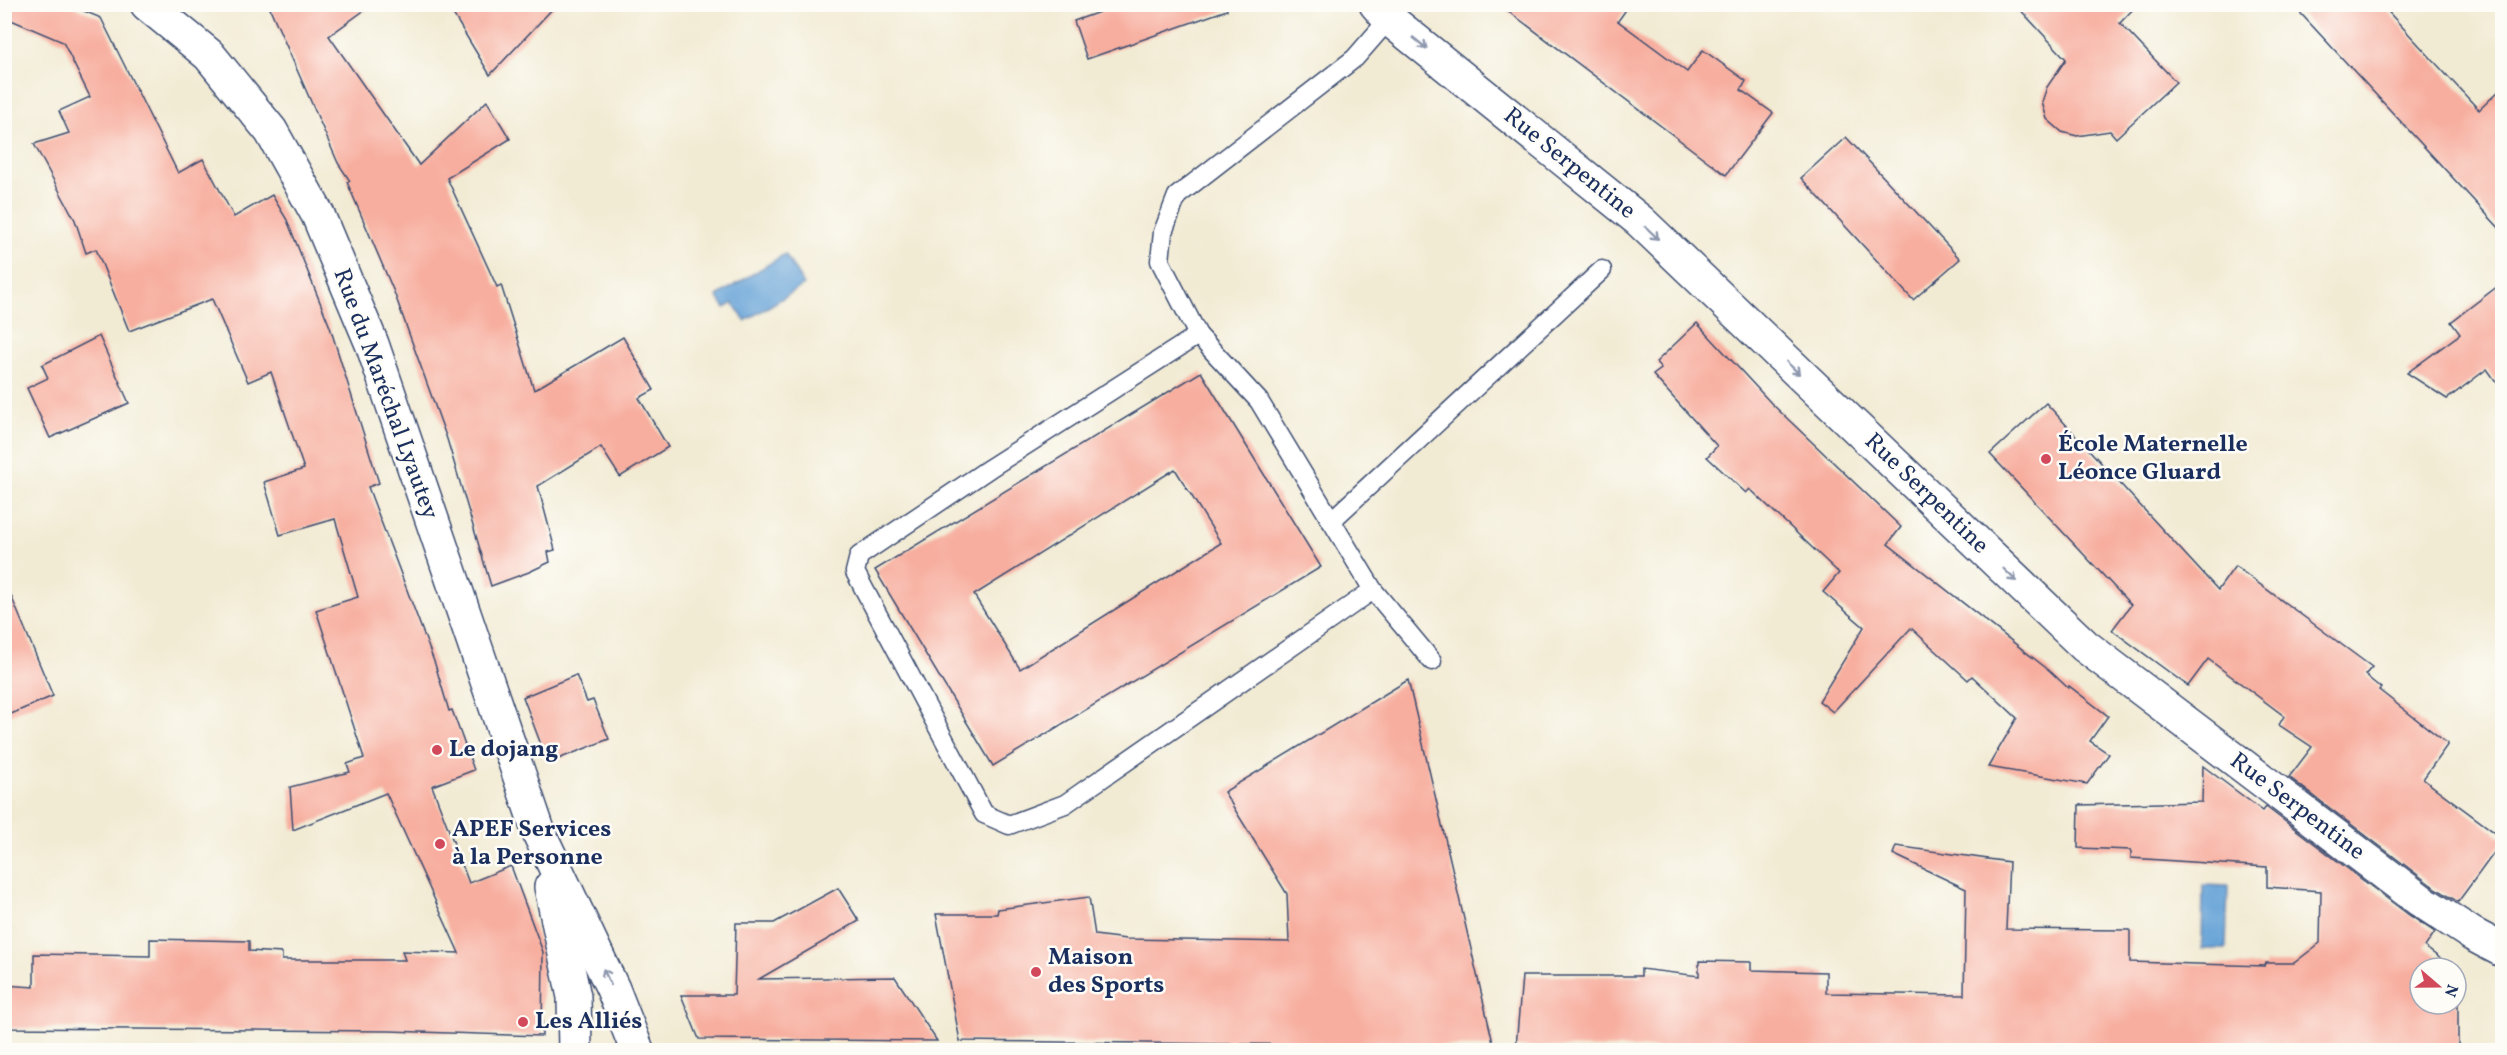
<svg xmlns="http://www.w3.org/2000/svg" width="2507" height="1055" font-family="Vollkorn,serif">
  <rect width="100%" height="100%" fill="#fdfcf7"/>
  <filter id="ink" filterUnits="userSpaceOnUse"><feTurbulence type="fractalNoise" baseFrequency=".0167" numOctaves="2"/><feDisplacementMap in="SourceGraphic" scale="12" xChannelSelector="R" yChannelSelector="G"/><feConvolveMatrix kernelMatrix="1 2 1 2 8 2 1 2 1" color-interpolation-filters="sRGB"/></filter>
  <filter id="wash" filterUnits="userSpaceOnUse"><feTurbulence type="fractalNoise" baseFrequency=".008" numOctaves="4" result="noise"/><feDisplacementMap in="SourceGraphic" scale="24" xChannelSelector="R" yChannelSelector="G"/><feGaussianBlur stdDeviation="1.35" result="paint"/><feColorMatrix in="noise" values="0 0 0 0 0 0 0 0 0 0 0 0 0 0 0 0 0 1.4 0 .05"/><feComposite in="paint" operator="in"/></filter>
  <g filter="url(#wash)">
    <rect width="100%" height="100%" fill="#f2ebd4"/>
    <g fill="#66a3d7" stroke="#40699a" stroke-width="1.5">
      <path d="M785,254L804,285L745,321L733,303L725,308L717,296Z"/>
      <path d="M2203,885L2228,886L2226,949H2202Z"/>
    </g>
    <g id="blocks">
      <g fill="#f7ae9f" fill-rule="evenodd">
        <path d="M4,4H67L101,18L178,173L203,159L234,217L272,195L287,220L330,327L379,483L368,487L435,664L449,711L452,710L474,770L432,786L469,883L511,866L543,952L542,1036L389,1031L4,1028V985L34,987V954L150,956V939L249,941V951L282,953V960H405L402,951L459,953L386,793L293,830L290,787L350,772L347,764L364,758L316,610L358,597L335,519L280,535L264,482L304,469L271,372L248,382L212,299L129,331L96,249L86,253L75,220L34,144L69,133L59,111L90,97L63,42L4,17Z"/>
        <path d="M268,4H373L329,36L419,165L487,101L510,139L447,178L497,287L501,285L534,390L623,337L654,390L639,398L668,447L620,477L601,447L538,486L555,550L548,552L550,562L529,572L491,586L447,439L394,292L347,182L350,181L338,163Z"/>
        <path d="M447,4H557L490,75Z"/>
        <path d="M1122,4H1226L1227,10L1087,59L1074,21Z"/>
        <path d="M1499,4H1630L1618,21L1687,72L1703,50L1746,81L1741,90L1773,113L1726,175Z"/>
        <path d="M2015,4H2138L2120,23L2176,82L2116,138L2110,131L2077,136L2062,132L2047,119L2042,102L2047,87L2066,59Z"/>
        <path d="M2292,4H2381L2479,110L2502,88V231Z"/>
        <path d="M1846,137L1960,259L1913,300L1801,178Z"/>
        <path d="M2502,283V390L2487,369L2447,399L2407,373L2460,334L2451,322Z"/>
        <path d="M1697,323L1771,403L1901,527L1888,544L2050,671L2068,688L2069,686L2108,716L2090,741L2109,754L2087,784L1988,767L2017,718L1972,676L1968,680L1911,628L1833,712L1819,701L1864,627L1823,592L1839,573L1750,489L1746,493L1707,457L1717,446L1653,375L1661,369L1656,362Z"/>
        <path d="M99,336L129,403L50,438L27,388L48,378L42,365Z"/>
        <path d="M1201,372L1321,567L993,766L875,570ZM1175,469L1221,543L1020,669L974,595Z"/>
        <path d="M2046,403L2218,590L2235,566L2372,667L2365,675L2381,688L2379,690L2448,744L2423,779L2502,838V842L2458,902L2431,885L2289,777L2312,747L2279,725L2284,716L2208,659L2188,686L2112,630L2131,605L1990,454Z"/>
        <path d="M4,579L53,696L4,717Z"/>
        <path d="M576,675L587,702L593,700L609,739L548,763L523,697Z"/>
        <path d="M1408,680L1494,1047L960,1041L936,914H997L998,909L1089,897L1095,935L1126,939L1289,942L1287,894L1224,792Z"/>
        <path d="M2203,766L2263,811L2266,807L2409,915L2435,932L2425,947L2453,968H2420V1004H2456V970L2458,971V1050H1851L1516,1047L1522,976H1641V969L1699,976V961L1751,962V970L1826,972V993L1964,995L1966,889L1893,854L1896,846L2009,862L2006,929L2130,930V962L2265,966L2266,963H2294L2320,943L2321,891L2267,887V867L2131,858V850L2078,848L2079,805L2202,802Z"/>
        <path d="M838,888L859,921L759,979L895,977L937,1041L699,1039L681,995H734L736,923H774Z"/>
      </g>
    </g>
  </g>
  <g filter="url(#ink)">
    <use href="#blocks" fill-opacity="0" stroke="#3b4b70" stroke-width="1.5"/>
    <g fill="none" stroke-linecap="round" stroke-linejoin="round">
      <defs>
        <g id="lane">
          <path d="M1389,19L1355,58L1177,196L1163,232L1160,261L1198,335L1259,401L1373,590L1432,661"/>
          <path d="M1198,335L990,468L859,556L855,572L984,814L1009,825L1065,804L1373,590"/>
          <path d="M1331,521L1602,270"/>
        </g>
        <path id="street" d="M1376,4L1389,19L1640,221L2085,646L2420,900L2472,934L2502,950"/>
        <g id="secondary">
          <path d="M147,4L209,55L271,131L318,215L372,344L539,833L613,989L637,1050"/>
          <path d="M551,887L574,997L575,1050"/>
        </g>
      </defs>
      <use href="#lane" stroke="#3b4b70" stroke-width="21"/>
      <use href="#street" stroke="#3b4b70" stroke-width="36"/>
      <use href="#secondary" stroke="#3b4b70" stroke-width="36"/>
      <use href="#lane" stroke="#fff" stroke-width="18"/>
      <use href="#street" stroke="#fff" stroke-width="33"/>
      <use href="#secondary" stroke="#fff" stroke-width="33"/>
    </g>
    <defs><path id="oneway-shaft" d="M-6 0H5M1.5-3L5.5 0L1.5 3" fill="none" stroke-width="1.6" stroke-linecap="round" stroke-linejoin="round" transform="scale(1.5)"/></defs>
    <g stroke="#8d97ae">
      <use href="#oneway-shaft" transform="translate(1420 43) rotate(39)"/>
      <use href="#oneway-shaft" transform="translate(1652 233) rotate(44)"/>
      <use href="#oneway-shaft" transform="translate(1793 368) rotate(44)"/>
      <use href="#oneway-shaft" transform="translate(2010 575) rotate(44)"/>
      <use href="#oneway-shaft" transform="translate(607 977) rotate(-115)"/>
    </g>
  </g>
  <g fill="#d1495b" stroke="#fdfcf7" stroke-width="2">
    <circle cx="2046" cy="459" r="6"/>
    <circle cx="437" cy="750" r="6"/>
    <circle cx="440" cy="844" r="6"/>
    <circle cx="1036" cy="972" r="6"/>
    <circle cx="523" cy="1022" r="6"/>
  </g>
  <g text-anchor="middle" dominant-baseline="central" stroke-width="5" stroke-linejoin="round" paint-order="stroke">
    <g font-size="24" fill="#1b2f5e" stroke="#fdfcf7">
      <text transform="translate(1569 164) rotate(39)">Rue Serpentine</text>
      <text transform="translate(385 394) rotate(70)">Rue du Maréchal Lyautey</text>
      <text transform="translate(1926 494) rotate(44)">Rue Serpentine</text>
      <text transform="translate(2297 807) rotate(37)">Rue Serpentine</text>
    </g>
    <g font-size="24" font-weight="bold" fill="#1b2f5e" stroke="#fdfcf7" text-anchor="start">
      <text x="2058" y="445">École Maternelle<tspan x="2058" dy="28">Léonce Gluard</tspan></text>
      <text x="449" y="750">Le dojang</text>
      <text x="452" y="830">APEF Services<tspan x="452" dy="28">à la Personne</tspan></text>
      <text x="1048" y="958">Maison<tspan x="1048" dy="28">des Sports</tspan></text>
      <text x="535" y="1022">Les Alliés</text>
    </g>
  </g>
  <rect width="2507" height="1055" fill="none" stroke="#fdfcf7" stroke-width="24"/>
  <g transform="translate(2438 986) rotate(110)"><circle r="28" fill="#fdfcf7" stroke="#a3aaba" stroke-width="1.5"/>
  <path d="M0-4.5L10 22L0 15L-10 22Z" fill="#d1495b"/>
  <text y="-9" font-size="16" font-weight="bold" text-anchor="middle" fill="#1b2f5e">N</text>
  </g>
</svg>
